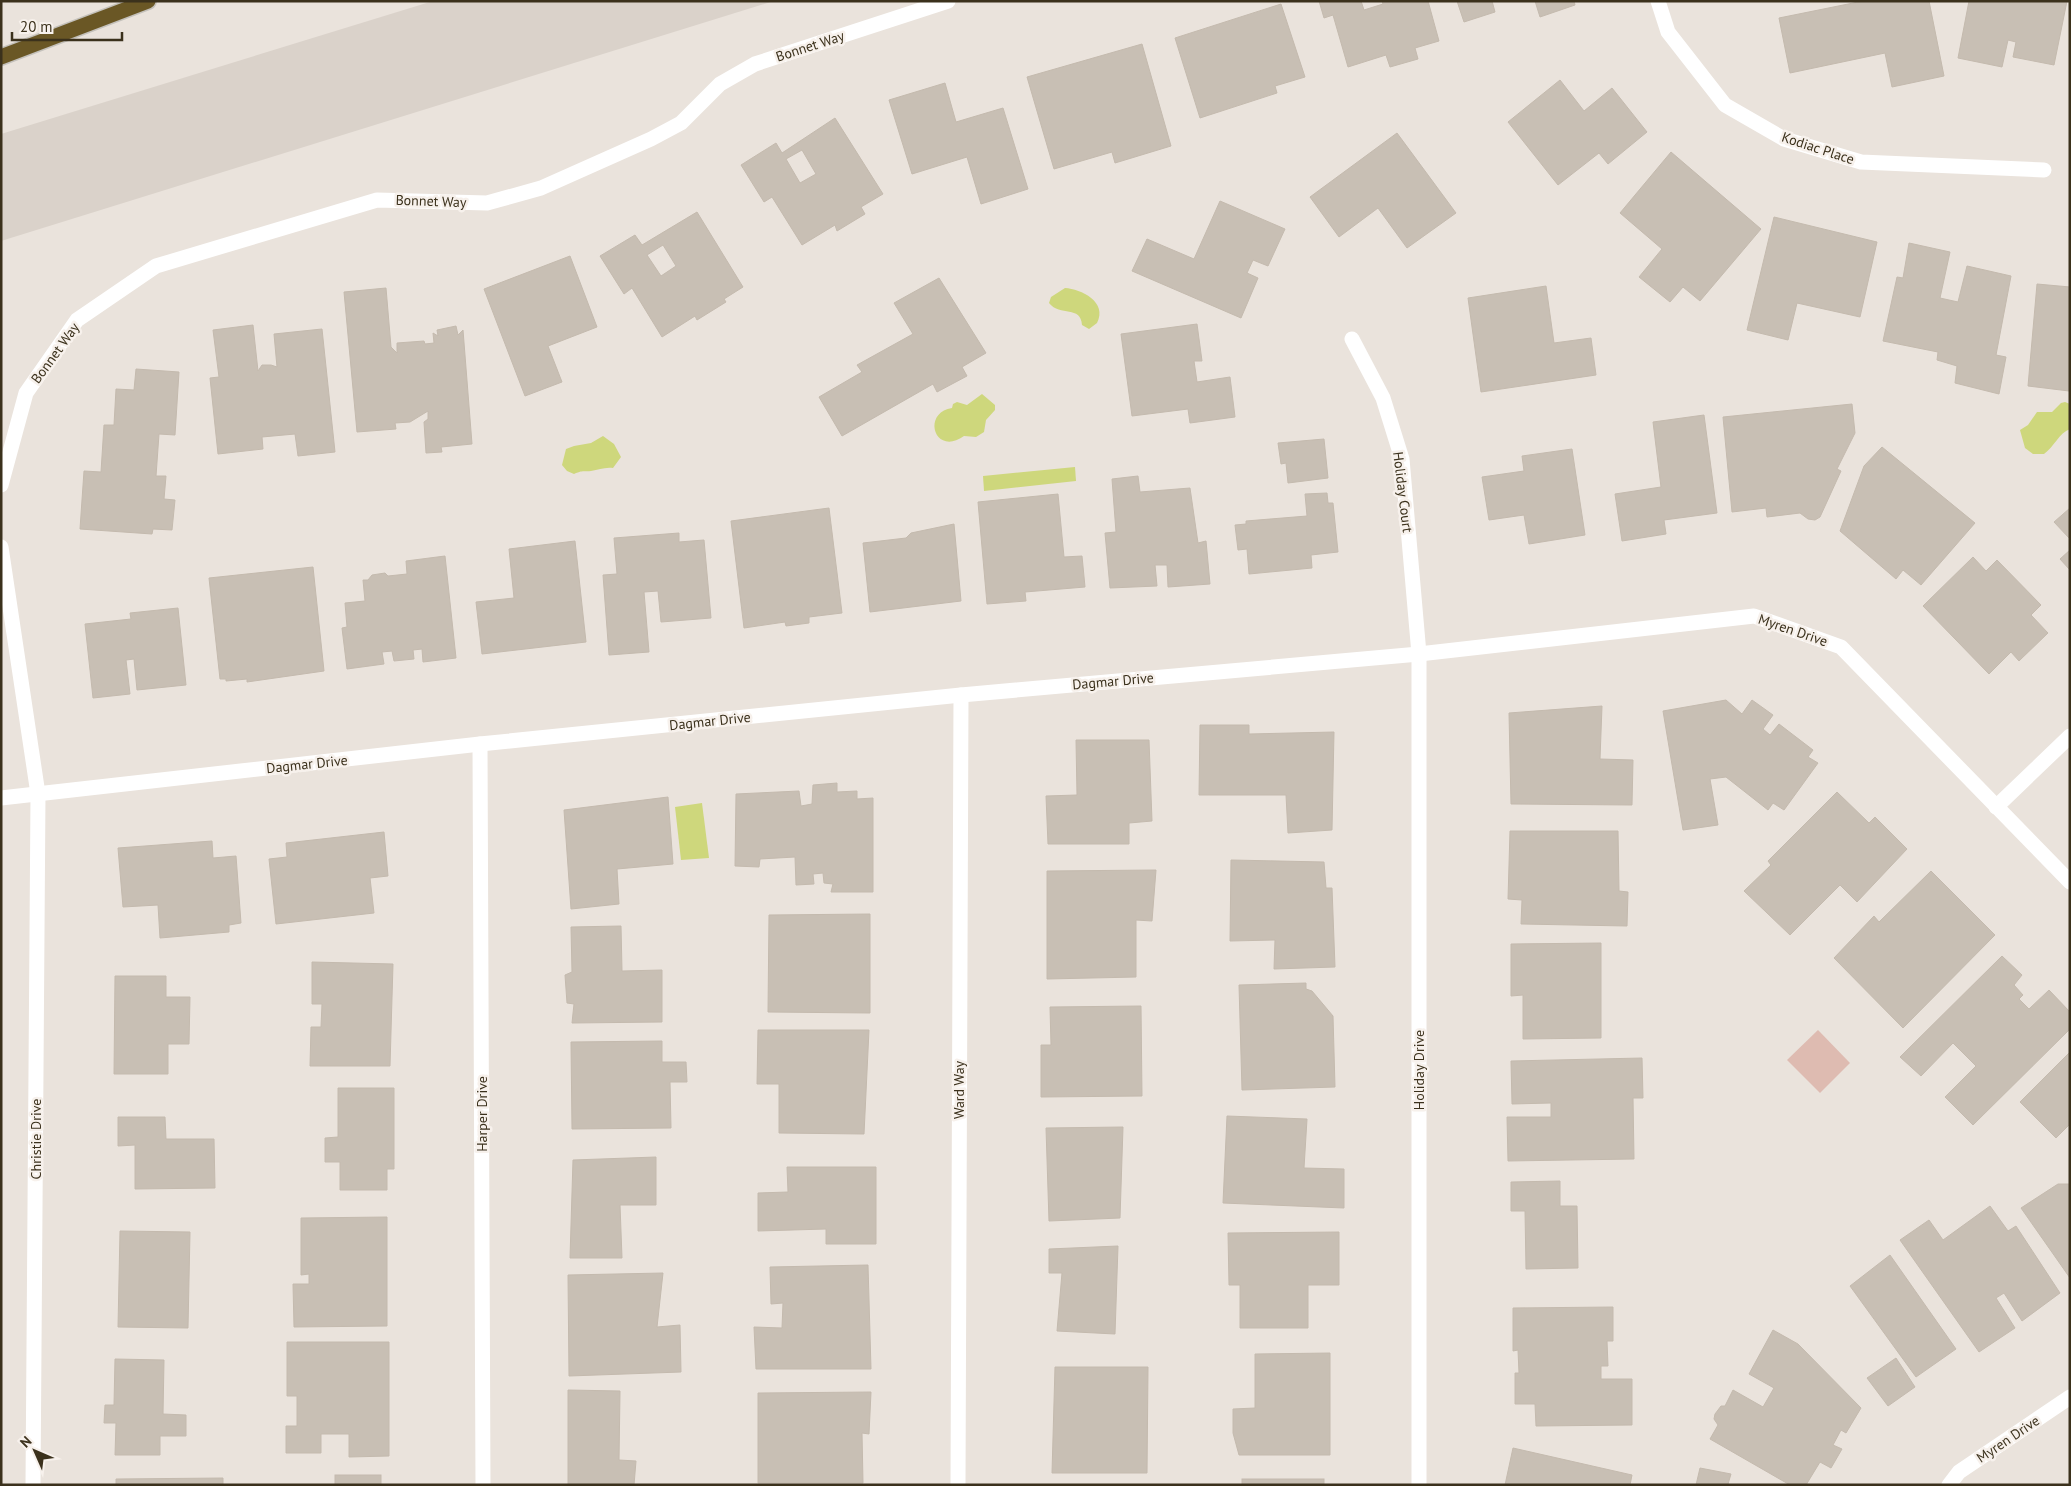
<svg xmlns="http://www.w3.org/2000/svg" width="2071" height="1486" font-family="'PT Sans',sans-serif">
  <rect width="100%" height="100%" fill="#eae3dc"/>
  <path fill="#dad2ca" d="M433,1H774L1,241V134Z"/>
  <path fill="#debbb1" d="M1818,1030L1850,1063L1820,1093L1787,1060Z"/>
  <g fill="#ced77c">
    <path d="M1065,288C1081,289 1108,302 1097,323L1089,329L1082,325C1081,305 1060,317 1049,303L1051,297Z"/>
    <path d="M982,394L995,405V410L986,420L984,432L976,437L964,436C935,457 921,413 952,408L953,404L957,402L967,405Z"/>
    <path d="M2065,402L2070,404V429C2059,433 2054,447 2044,454H2033L2025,448L2020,430L2028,425L2037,412H2052L2061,403Z"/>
    <path d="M603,436L614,444L621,457L613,468C604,467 599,470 591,471C583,472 583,470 574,474L567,471L562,465L566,449L574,446L591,443Z"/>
    <path d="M1075,467L1076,481L984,491L983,476Z"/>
    <path d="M702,803L709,858L681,860L675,807Z"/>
  </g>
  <g fill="#c8bfb4" stroke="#c4baae" fill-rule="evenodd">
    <path d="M1319,1H1361L1364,10L1383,4L1382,1H1428L1439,41L1415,48L1418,59L1390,67L1386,55L1348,67L1333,15L1324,18Z"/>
    <path d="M1457,1H1492L1495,12L1464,22Z"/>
    <path d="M1535,1H1574L1575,5L1540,17Z"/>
    <path d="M1929,1L1944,76L1892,87L1885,53L1790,73L1779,18L1863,1Z"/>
    <path d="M1969,1H2067L2054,65L2013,57L2016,42L2008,40L2002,67L1958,58Z"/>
    <path d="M1281,4L1305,77L1275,86L1277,93L1200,118L1175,38Z"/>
    <path d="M1142,44L1171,146L1115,163L1112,152L1054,169L1027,77Z"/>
    <path d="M1560,80L1584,111L1612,88L1647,132L1608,164L1599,153L1558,185L1508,122Z"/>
    <path d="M945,83L956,122L1003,108L1028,189L981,204L967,157L912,174L889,100Z"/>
    <path d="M835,118L883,194L861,207L865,214L837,231L835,225L802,245L772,197L764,202L741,165L776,143L782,153ZM802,150L816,174L800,183L786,159Z"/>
    <path d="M1397,133L1456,213L1407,248L1378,208L1339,237L1310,197Z"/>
    <path d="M1671,152L1761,229L1700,301L1683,287L1670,302L1639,277L1662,249L1620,213Z"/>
    <path d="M1220,201L1285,229L1268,266L1253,260L1247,273L1258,278L1241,318L1132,271L1147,239L1194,259Z"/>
    <path d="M697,212L743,287L724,299L726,302L697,320L695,316L662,337L632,288L624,294L600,256L635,235L642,245ZM663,245L676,266L661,276L647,255Z"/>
    <path d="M1774,217L1877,242L1860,317L1797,303L1788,340L1747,330Z"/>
    <path d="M1909,243L1950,252L1940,298L1958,302L1967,266L2011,276L1996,355L2006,357L1999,394L1955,383L1957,366L1937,360L1938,352L1883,341L1897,277L1903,278Z"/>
    <path d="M570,256L597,327L548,346L562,382L525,396L484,289Z"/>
    <path d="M939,278L986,353L962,367L967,376L937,392L933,384L842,436L819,397L862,372L857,365L913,334L894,303Z"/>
    <path d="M2037,284L2070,287L2069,391L2028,386Z"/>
    <path d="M1546,286L1554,343L1591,338L1596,375L1481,392L1468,298Z"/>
    <path d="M386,288L391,347L397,353V343L424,341L425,344L434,343L433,333L438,336L437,330L456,326L458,335L463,330L472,444L441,447L442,452L426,453L424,422L428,419V411L410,422L395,423L396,429L357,432L344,292Z"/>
    <path d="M1197,324L1202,361H1194L1197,382L1230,377L1235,417L1190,423L1188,409L1132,416L1121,334Z"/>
    <path d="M253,325L258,371L262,365H271L277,367L274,334L322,329L335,452L298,456L295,434L262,437L263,449L218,454L210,378L219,377L213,330Z"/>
    <path d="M136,369L179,372L175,435L159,434L156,476H166L164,499L175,500L172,530L153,529L152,534L80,529L84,471L101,472L104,425H114L116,389L134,390Z"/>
    <path d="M1852,404L1855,433L1837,469L1841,471L1820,517L1815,520L1808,519L1800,513L1767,517L1766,508L1732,512L1723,417Z"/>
    <path d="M1704,415L1717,513L1664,520L1666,534L1622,541L1615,494L1661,487L1653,422Z"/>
    <path d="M1324,439L1328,478L1288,483L1286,463L1281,464L1278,443Z"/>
    <path d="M1882,447L1975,523L1921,585L1903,570L1896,579L1840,531L1864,466Z"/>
    <path d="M1572,449L1585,535L1529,544L1524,515L1489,520L1482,477L1524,471L1522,456Z"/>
    <path d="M1138,476L1140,492L1190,488L1198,543L1206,541L1210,584L1168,587L1167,565H1155L1157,586L1110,588L1105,533L1116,532L1112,479Z"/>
    <path d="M1327,493L1328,503H1333L1338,552L1311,555L1312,568L1249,574L1247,549L1238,550L1235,525L1246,524V521L1307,516L1305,494Z"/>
    <path d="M1058,494L1064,557L1082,556L1085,587L1025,592L1026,601L987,604L978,502Z"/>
    <path d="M829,508L842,613L809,617V623L786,626L785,622L744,628L731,521Z"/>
    <path d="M2070,508V539L2054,522Z"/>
    <path d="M954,524L961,601L870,612L863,543L906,538L911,533Z"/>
    <path d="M679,533V542L704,540L711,618L661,622L658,591L644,592L649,652L609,655L603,575L617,574L614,538Z"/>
    <path d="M575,541L586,642L482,654L476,602L514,598L509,549Z"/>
    <path d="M2070,550V570L2060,559Z"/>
    <path d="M445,556L456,658L423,662L422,649L413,650L414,659L394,661L392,651L382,652L384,664L347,669L342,628L347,627L345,603L365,601L363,580H368L372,575L385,573L388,576L407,574L406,561Z"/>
    <path d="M1973,557L1986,571L1997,560L2041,605L2031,615L2048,633L2019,661L2011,652L1989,674L1923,606Z"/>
    <path d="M313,567L324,671L247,682V679L226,681V679H220L209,578Z"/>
    <path d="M178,608L186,685L137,690L134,659L126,660L130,694L93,698L85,624L131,619L130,613Z"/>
    <path d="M1726,700L1742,714L1752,700L1773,715L1763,729L1770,735L1779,724L1813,750L1808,757L1818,763L1784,810L1773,803L1768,810L1726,777L1710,779L1718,825L1683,830L1663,711Z"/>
    <path d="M1602,706L1600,759L1633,760L1632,805L1511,804L1509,713Z"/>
    <path d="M1200,725H1249V734L1334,732L1332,830L1288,833L1286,795H1199Z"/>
    <path d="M1076,740H1149L1152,821L1129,823V844H1048L1046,796L1077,795Z"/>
    <path d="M837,783V792L857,791V799L873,798V892H831L833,884L824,883L823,873L813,874L814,884L796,885L795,857L760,859L759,867L735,866L736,794L799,791L801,806L812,804L813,785Z"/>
    <path d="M1837,792L1869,823L1875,817L1907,849L1857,902L1840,885L1790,935L1744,891L1771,865L1768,861Z"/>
    <path d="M668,797L673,864L617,869L619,904L571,909L564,810Z"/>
    <path d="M1510,831H1618L1619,891L1628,892L1627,926L1521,924L1522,900L1508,899Z"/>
    <path d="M384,832L388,876L370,878L374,913L276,924L269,859L287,857L286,843Z"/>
    <path d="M212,841L213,858L236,856L241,923L229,925V932L160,938L158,905L123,907L118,848Z"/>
    <path d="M1231,860L1324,862L1326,888H1332L1335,967L1274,969L1275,940L1230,941Z"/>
    <path d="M1156,870L1152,921L1136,920V977L1047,979V871Z"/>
    <path d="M1931,871L1995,935L1903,1028L1834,958L1874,916L1879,922Z"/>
    <path d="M870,914V1013L768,1012L769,915Z"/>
    <path d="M621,926L622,971L662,970V1022L572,1023L574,1004L567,1003L565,975L572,972L571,927Z"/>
    <path d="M1601,943V1038L1523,1039V995L1511,996V944Z"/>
    <path d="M2002,956L2022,975L2014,985L2023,995L2019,999L2029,1009L2049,990L2070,1012V1029L1973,1125L1945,1097L1976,1066L1953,1043L1921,1076L1900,1057Z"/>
    <path d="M312,962L393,964L390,1066H310L311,1027H321L322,1004H312Z"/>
    <path d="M115,976H166V997H190L189,1044H168V1074H114Z"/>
    <path d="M1306,983V989L1312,991L1333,1016L1335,1087L1242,1090L1239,985Z"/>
    <path d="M1141,1006L1142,1096L1041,1097V1045H1051L1050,1007Z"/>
    <path d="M758,1030H869L864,1134L779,1133V1084H757Z"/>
    <path d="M662,1041V1062H686L687,1082H670L671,1128L572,1129L571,1042Z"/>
    <path d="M2070,1052V1124L2056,1138L2020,1102Z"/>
    <path d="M1642,1058L1643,1098H1633L1634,1159L1508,1161L1507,1117H1551V1103L1512,1104L1511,1061Z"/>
    <path d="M338,1088H394V1169H387V1190H340V1162H325V1138L338,1137Z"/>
    <path d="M1227,1116L1307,1119L1304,1168L1344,1169V1208L1223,1203Z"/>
    <path d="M118,1117H165L166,1139H214L215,1188L135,1189V1145L118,1146Z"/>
    <path d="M1123,1127L1120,1218L1049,1221L1046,1128Z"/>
    <path d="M656,1157V1205H620L622,1258H570L573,1160Z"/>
    <path d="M787,1167H876V1244H826V1229L758,1231V1193L788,1192Z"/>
    <path d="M1560,1181V1206H1577L1578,1268L1526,1269L1525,1211H1511V1182Z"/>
    <path d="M2058,1184H2070V1278L2021,1208Z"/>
    <path d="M1990,1206L2008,1231L2016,1226L2060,1293L2022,1321L2004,1293L1996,1298L2015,1328L1979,1352L1900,1240L1929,1220L1943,1240Z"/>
    <path d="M387,1217V1326L294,1327L293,1284H309V1274L301,1275V1218Z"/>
    <path d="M120,1231L190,1232L188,1328L118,1327Z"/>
    <path d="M1339,1232V1285H1308V1328H1240V1285H1229L1228,1233Z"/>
    <path d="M1118,1246L1115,1334L1057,1331L1062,1273H1049V1249Z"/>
    <path d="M1890,1255L1956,1349L1916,1377L1850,1286Z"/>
    <path d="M868,1265L871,1369H756L754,1327L782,1328L783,1303L771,1304L770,1267Z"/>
    <path d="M663,1273L657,1327L680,1325L681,1372L569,1376L568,1275Z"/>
    <path d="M1613,1307V1341H1607L1608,1366H1601V1379H1632V1425L1536,1426L1535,1404H1515V1373H1519L1518,1350L1513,1351V1308Z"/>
    <path d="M1773,1330L1798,1344L1861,1408L1846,1433L1841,1430L1833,1445L1842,1449L1831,1468L1820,1462L1806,1485H1790L1710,1439L1718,1425L1714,1419L1715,1414L1721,1406H1725L1733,1390L1763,1407L1774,1388L1749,1374Z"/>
    <path d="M287,1342H389V1456L349,1457V1434H321V1453H286V1426H297V1396H287Z"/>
    <path d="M1330,1353V1455H1239L1233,1433V1409L1255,1408V1354Z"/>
    <path d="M1896,1358L1915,1387L1888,1406L1867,1378Z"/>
    <path d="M115,1359L164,1360L163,1414L186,1415V1436H160V1455H115L116,1423H104L105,1405H114Z"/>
    <path d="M1055,1367H1148L1147,1473H1052Z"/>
    <path d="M568,1390L620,1391L619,1460L636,1461L634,1485H568Z"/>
    <path d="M871,1392L869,1434L862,1433L863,1483H758V1393Z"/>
    <path d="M1513,1448L1632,1475L1630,1485H1505Z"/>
    <path d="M1700,1468L1731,1474L1728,1484L1730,1485H1696Z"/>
    <rect x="335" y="1475" width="46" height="10"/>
    <path d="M223,1478V1485H116V1479Z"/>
    <rect x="1242" y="1479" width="82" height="6"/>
  </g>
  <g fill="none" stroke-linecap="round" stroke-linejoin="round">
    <defs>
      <path id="motorway" d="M1,57L148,1"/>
    </defs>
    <use href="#motorway" stroke="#c4c1bb" stroke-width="18"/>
    <g stroke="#fff" stroke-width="15">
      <path d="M1658,1L1668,32L1725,105L1784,139L1861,162L2044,170"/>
      <path d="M1352,339L1383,398L1402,459L1419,654V1485"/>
      <path d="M1,485L26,393L77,320L156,266L377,200L487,203L541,188L651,139L681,123L720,84L755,64L948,1"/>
      <path d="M1,547L38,794L33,1485"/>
      <path d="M480,744L483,1485"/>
      <path d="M1,798L480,744L961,695L1419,654L1754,616L1841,647L2070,882"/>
      <path d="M1996,807L2070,736"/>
      <path d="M958,1485L961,695"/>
      <path d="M1949,1485L1959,1472L2070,1397"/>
    </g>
    <use href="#motorway" stroke="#6a5725" stroke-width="15"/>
  </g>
  <g text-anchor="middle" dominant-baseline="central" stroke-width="5" stroke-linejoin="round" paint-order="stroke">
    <g font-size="14" fill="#3b311c" stroke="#f7f1ec">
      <text transform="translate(810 46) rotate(-18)">Bonnet Way</text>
      <text transform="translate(1818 148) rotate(18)">Kodiac Place</text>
      <text transform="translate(431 201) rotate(2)">Bonnet Way</text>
      <text transform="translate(55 353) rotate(-54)">Bonnet Way</text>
      <text transform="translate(1403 492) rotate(83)">Holiday Court</text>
      <text transform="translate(1793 630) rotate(19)">Myren Drive</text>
      <text transform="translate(1113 681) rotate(-5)">Dagmar Drive</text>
      <text transform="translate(710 721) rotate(-6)">Dagmar Drive</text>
      <text transform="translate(307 764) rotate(-6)">Dagmar Drive</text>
      <text transform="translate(1419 1070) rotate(-90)">Holiday Drive</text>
      <text transform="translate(959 1090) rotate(-90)">Ward Way</text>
      <text transform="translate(482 1114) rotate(-90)">Harper Drive</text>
      <text transform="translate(36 1139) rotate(-90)">Christie Drive</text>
      <text transform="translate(2008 1439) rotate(-34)">Myren Drive</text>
    </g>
  </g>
  <rect width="2071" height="1486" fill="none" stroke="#3b311c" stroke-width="5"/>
  <g transform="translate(35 1451) rotate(315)" stroke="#f7f1ec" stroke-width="4" paint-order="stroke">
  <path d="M0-4L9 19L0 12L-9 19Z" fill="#3b311c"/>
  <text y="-8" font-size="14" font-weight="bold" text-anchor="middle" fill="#3b311c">N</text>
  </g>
  <path d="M12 32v8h110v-8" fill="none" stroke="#3b311c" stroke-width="2.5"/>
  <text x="20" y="32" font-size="15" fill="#3b311c" stroke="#f7f1ec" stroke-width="4" paint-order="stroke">20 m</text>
</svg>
